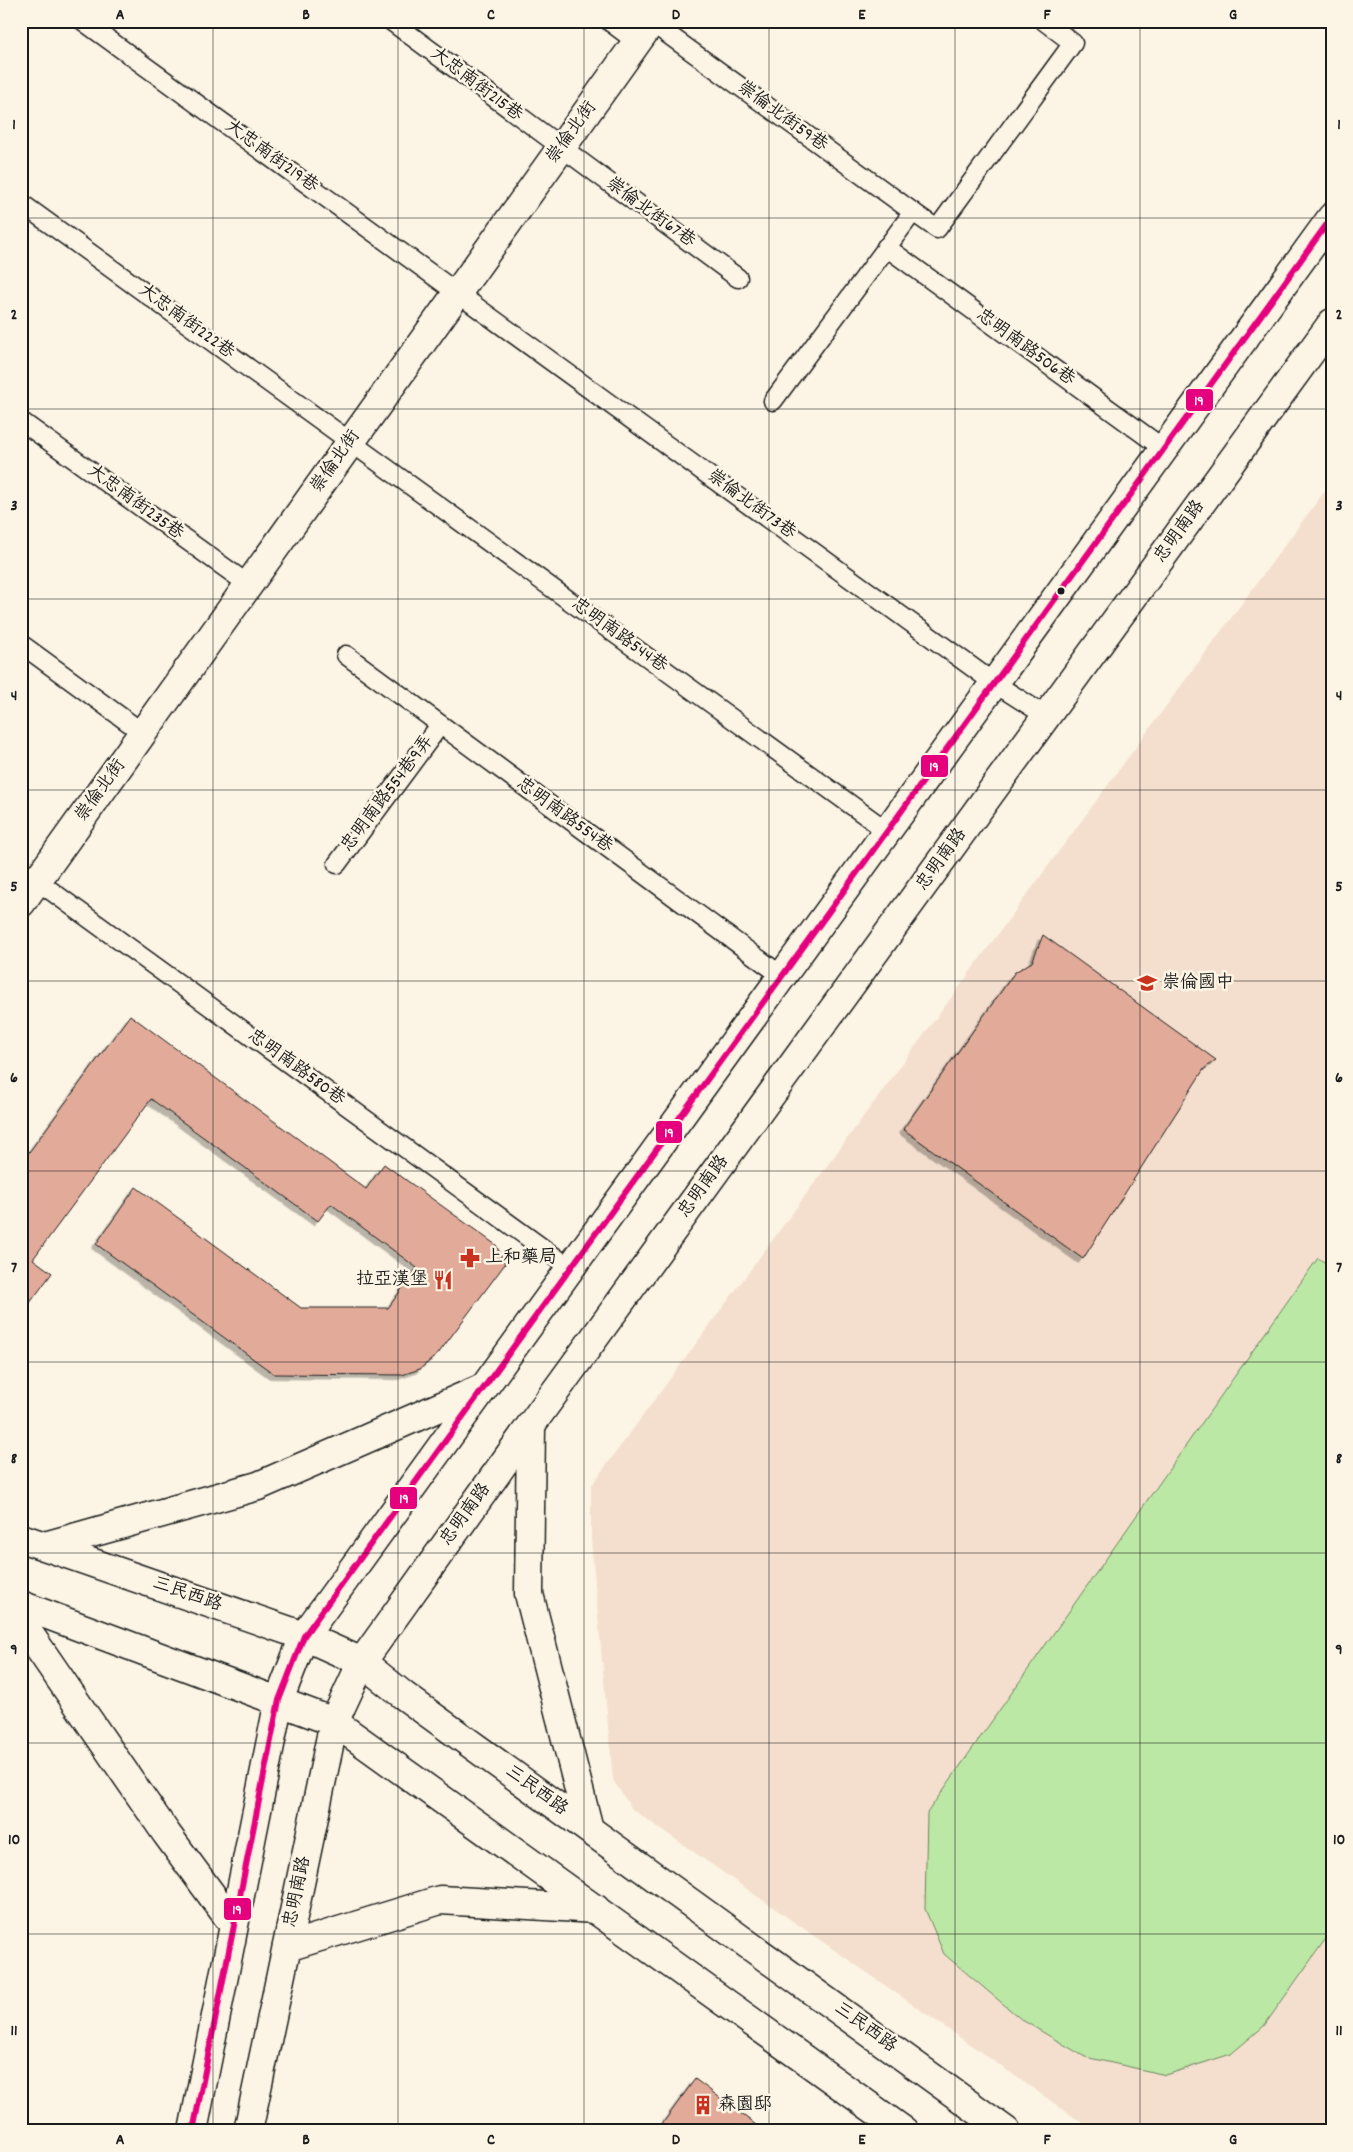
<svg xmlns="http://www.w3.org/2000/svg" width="1353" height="2152" font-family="Dekko,'LXGW WenKai TC',sans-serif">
  <defs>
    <filter id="shadow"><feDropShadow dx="-4.5" dy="4.5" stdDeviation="0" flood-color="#0004"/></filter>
  </defs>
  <rect width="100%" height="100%" fill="#fcf5e5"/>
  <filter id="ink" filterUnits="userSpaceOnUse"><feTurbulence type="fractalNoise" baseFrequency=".02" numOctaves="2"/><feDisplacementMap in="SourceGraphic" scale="10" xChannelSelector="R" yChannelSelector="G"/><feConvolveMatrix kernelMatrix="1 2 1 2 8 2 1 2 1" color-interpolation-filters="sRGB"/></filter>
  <g filter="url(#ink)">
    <path fill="#f4dfce" d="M1332,481V2127L1328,2131H1094L632,1809L613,1780L591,1540V1486Z"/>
    <path fill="#bce8a5" stroke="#6c8260" d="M1318,1258L1332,1267V1930L1264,2026L1231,2054L1166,2075L1085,2057L1022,2020L944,1954L925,1909L927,1813Z"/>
    <g fill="#e2ab99" stroke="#1c1c1c" filter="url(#shadow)">
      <path d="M1043,935L1216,1060L1204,1069L1083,1259L903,1129L1015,972L1032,962Z"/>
      <path d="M130,1015L366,1189L384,1164L496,1245L505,1264L438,1354L420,1369L402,1375L274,1374L96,1244L136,1187L301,1308H388L417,1268L331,1204L318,1221L151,1099L33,1259L52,1273L21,1315V1163Z"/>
      <path d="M695,2079L764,2131H657Z"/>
    </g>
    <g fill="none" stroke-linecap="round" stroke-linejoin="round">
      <defs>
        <g id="service">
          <path d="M83,21L994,683L1046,716"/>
          <path d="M391,21L738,278"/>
          <path d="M609,21L637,42"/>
          <path d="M651,22L913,212"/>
          <path d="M21,203L887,831"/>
          <path d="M886,247L1164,449"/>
          <path d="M773,401L913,212L937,229L1073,43L1044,21"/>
          <path d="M21,421L249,585"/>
          <path d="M21,644L143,733"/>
          <path d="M346,655L782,976"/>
          <path d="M337,864L440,725"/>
          <path d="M21,869L570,1268"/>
        </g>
        <path id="minor" d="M21,903L652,21"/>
        <g id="tertiary">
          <path d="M531,1425L529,1594L589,1829"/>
          <path d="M21,1538L304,1636L362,1662L403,1695L1006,2131"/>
          <path d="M45,1546L258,1486L483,1388"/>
          <path d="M21,1605L334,1722L904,2131"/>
          <path d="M21,1622L166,1833L233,1924"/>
          <path d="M287,1947L440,1900L596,1909"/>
        </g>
        <g id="secondary">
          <path d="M193,2131L279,1700L304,1636L1332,217"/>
          <path d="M248,2131L334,1722L362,1662L531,1425L1332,323"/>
        </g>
      </defs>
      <use href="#service" stroke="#1c1c1c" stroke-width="21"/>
      <use href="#minor" stroke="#1c1c1c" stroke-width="31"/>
      <use href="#tertiary" stroke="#1c1c1c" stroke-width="31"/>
      <use href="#secondary" stroke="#1c1c1c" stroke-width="31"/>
      <use href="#service" stroke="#fcf5e5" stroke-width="18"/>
      <use href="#minor" stroke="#fcf5e5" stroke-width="28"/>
      <use href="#tertiary" stroke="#fcf5e5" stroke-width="28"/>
      <use href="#secondary" stroke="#fcf5e5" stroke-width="28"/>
      <defs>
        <path id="bus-1" d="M193,2131L279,1700L304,1636L1332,217"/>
      </defs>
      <use href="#bus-1" stroke="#fcf5e5" stroke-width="10"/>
      <use href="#bus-1" stroke="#e5007d" stroke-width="6"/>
    </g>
  </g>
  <path fill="none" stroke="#1c1c1c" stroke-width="1" stroke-opacity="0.55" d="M213,21V2131M398,21V2131M584,21V2131M769,21V2131M955,21V2131M1140,21V2131M21,218H1332M21,409H1332M21,599H1332M21,790H1332M21,981H1332M21,1171H1332M21,1362H1332M21,1553H1332M21,1743H1332M21,1934H1332"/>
  <defs>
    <symbol id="school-bare" viewBox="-9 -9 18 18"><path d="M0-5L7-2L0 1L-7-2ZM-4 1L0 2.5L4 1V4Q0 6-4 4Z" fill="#c8321e" stroke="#fcf5e5" stroke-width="2.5" paint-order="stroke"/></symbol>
    <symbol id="pharmacy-bare" viewBox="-9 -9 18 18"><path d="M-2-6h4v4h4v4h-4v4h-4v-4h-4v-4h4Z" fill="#c8321e" stroke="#fcf5e5" stroke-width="2.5" paint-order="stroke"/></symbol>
    <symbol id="restaurant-bare" viewBox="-9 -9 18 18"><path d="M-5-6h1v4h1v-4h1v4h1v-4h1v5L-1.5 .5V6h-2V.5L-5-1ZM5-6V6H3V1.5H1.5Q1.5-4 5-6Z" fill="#c8321e" stroke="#fcf5e5" stroke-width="2.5" paint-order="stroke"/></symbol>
    <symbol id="building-bare" viewBox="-9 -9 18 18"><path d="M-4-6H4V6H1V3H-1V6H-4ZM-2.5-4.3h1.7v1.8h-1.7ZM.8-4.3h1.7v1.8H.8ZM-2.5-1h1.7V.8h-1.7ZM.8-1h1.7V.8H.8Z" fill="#c8321e" stroke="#fcf5e5" stroke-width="2.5" paint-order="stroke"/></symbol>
  </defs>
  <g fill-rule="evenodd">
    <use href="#school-bare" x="1133" y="969" width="28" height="28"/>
    <use href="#pharmacy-bare" x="456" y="1244" width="28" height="28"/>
    <use href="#restaurant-bare" x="429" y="1266" width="28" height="28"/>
    <use href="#building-bare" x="689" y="2091" width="28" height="28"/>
  </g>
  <circle fill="#1c1c1c" stroke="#fcf5e5" stroke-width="2" cx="1061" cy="591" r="4.5"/>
  <g text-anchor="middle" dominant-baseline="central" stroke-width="5" stroke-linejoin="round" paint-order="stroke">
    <g font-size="18" fill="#1c1c1c" stroke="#fcf5e5">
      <text transform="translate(476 85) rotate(37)">大忠南街215巷</text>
      <text transform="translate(782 117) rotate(36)">崇倫北街59巷</text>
      <text transform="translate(572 133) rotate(-54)">崇倫北街</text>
      <text transform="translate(271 157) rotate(36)">大忠南街219巷</text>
      <text transform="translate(650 213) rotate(36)">崇倫北街67巷</text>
      <text transform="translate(186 322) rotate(36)">大忠南街222巷</text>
      <text transform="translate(1025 348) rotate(36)">忠明南路506巷</text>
      <text transform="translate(336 462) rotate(-55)">崇倫北街</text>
      <text transform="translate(135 503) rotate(36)">大忠南街235巷</text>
      <text transform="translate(751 505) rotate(36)">崇倫北街73巷</text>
      <text transform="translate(1180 532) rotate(-54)">忠明南路</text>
      <text transform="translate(619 636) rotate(36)">忠明南路544巷</text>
      <text transform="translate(101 791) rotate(-54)">崇倫北街</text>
      <text transform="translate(388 794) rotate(-53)">忠明南路554巷9弄</text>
      <text transform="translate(564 816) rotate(36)">忠明南路554巷</text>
      <text transform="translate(942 860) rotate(-54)">忠明南路</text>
      <text transform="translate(296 1068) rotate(36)">忠明南路580巷</text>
      <text transform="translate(704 1187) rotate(-54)">忠明南路</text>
      <text transform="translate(466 1515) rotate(-54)">忠明南路</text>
      <text transform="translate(187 1595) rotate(19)">三民西路</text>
      <text transform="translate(536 1791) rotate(36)">三民西路</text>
      <text transform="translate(298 1892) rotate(-78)">忠明南路</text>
      <text transform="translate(865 2028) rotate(36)">三民西路</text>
    </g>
    <g font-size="18" fill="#1c1c1c" stroke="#fcf5e5" text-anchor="start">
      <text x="1162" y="983">崇倫國中</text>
      <text x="485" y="1258">上和藥局</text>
      <text x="428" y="1280" text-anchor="end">拉亞漢堡</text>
      <text x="718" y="2105">森園邸</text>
    </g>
  </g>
  <g stroke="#fcf5e5" stroke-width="2">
    <rect x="1185" y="388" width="29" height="24" rx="5" fill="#e5007d"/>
    <rect x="920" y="754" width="29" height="24" rx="5" fill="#e5007d"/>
    <rect x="655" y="1120" width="28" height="24" rx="5" fill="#e5007d"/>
    <rect x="389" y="1486" width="29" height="24" rx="5" fill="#e5007d"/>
    <rect x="223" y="1897" width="29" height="24" rx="5" fill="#e5007d"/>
  </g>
  <g font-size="14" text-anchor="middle" font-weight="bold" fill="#fff">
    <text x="1199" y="405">19</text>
    <text x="934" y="771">19</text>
    <text x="669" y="1137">19</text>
    <text x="404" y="1503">19</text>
    <text x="237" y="1914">19</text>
  </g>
  <rect width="1353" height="2152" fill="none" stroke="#fcf5e5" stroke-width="55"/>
  <rect x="28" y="28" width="1298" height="2096" fill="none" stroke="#1c1c1c" stroke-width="2"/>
  <g font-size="16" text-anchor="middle" font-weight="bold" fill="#1c1c1c">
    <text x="120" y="19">A</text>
    <text x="306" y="19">B</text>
    <text x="491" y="19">C</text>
    <text x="676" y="19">D</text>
    <text x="862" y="19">E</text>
    <text x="1047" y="19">F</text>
    <text x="1233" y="19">G</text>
    <text x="14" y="129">1</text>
    <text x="1339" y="129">1</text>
    <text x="14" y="319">2</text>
    <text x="1339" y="319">2</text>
    <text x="14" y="510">3</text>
    <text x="1339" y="510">3</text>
    <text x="14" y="700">4</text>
    <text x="1339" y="700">4</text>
    <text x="14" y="891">5</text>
    <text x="1339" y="891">5</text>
    <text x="14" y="1082">6</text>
    <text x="1339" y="1082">6</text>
    <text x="14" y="1272">7</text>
    <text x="1339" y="1272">7</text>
    <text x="14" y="1463">8</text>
    <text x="1339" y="1463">8</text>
    <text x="14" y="1654">9</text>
    <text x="1339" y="1654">9</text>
    <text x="14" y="1844">10</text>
    <text x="1339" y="1844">10</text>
    <text x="14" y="2035">11</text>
    <text x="1339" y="2035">11</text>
    <text x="120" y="2144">A</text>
    <text x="306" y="2144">B</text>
    <text x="491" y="2144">C</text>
    <text x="676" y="2144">D</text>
    <text x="862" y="2144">E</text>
    <text x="1047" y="2144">F</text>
    <text x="1233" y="2144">G</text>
  </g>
</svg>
